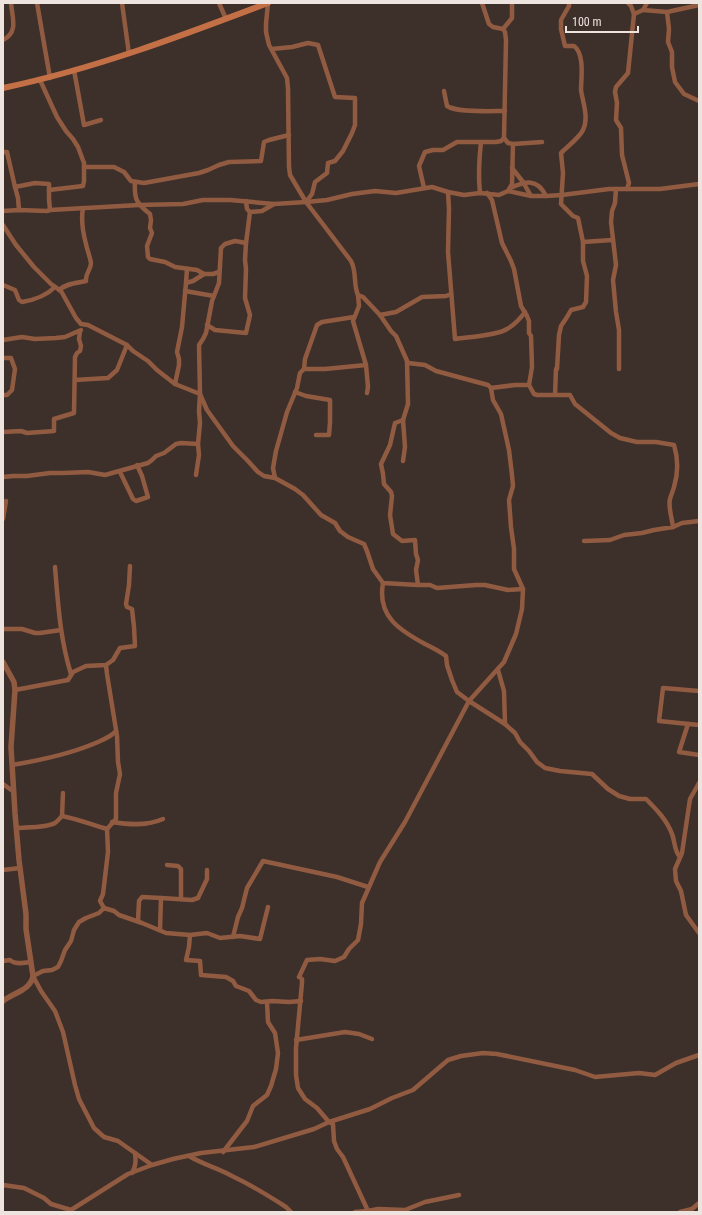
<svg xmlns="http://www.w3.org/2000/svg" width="702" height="1215" font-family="'Roboto Condensed',sans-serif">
  <rect width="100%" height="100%" fill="#3d2f29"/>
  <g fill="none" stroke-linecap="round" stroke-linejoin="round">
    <g stroke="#915b42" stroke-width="4.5">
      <path d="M37,3L50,78"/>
      <path d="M122,3L129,54"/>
      <path d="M219,3L226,19"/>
      <path d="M268,3L266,24V32L269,45L287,78L288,88L289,167L290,175L306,202L351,261C357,272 353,284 358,295L363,297L380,315L391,331L396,336L408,363L425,365L436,371L488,385L491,388L493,400L501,414L509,450L512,475L513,486L509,500L511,527L514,549V569L523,589L522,609L516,634L504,662L469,701L405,822L380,862L362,903L361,924L358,940L349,949L344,957L335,961L320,959L307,960L299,977L302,979V983L296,1048V1075L298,1088L305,1099L317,1108L329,1122L333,1124L334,1141L337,1149L343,1157L368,1211L378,1209L405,1210L425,1202L459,1195"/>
      <path d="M643,10L667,12L699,5"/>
      <path d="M667,12L669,29L668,42L672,52V67L675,82L684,94L699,101"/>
      <path d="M634,14L643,10L647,3"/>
      <path d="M503,29L512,18V3"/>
      <path d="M3,40C19,32 12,17 11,3"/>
      <path d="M272,49L292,47L308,43L318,45L335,97L355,98V125L352,133L343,151L335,161L328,163L327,173L315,182L312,194L306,202"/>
      <path d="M74,70L84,125L101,120"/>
      <path d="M40,80L57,117L66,131L73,139L78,147L84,163V167"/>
      <path d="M444,91L447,106C458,113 491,111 505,111"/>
      <path d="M504,138L508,143L513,144L542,142"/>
      <path d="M3,152H7L15,187L35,183L49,184V199L50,210"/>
      <path d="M512,168L523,182L531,196"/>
      <path d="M135,182C134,199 136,203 150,214L151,220L150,228L152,233L147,246L148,257L150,259L165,262L175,267L197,270L204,274"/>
      <path d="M15,187L18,198L19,210"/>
      <path d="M424,188L419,166L425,152L433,150H443L457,142H496L501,141L504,138L506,40L505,32L503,29L493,27L489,24L482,3"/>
      <path d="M510,188C525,182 537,177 546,196"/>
      <path d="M616,189L615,203L612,211L611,222L616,265L613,280L616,312L619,330V369"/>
      <path d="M627,189L629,183L622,155L621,128L616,120L617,103L615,92L616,87L628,73L634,14L631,6L628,3"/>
      <path d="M49,190L83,186L84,181V167H114L124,172L131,181L144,183L199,173L208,170L219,165L229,162L261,161L264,142L269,140L289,135"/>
      <path d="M508,191L512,184L513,144"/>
      <path d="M448,192L449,209L448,252L455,339C468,337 496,336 507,329C514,325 520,319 525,312"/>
      <path d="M480,193C478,176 479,160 481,142"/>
      <path d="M487,193L492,200L502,243L511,261L514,269L521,306L527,316L529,321V333L531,336L532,367L529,385"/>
      <path d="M246,201L247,209L250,212"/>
      <path d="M3,211L19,210L47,211L50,210L139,205L183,204L203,200H230L274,204L306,202L327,200L352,194L375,191L396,193L432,187L448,192L464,195L480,193L499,195L508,191L531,196H546L562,195L609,189H660L699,184"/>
      <path d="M3,225L16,245L34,267L51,284L61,291L76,318L81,324L88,325L127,345L133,351L148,361L157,370L175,384L200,394L207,410L233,446L248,461L258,472L264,476L275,478L295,489L303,495L321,515L335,523L340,531L348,537L364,544L367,551L373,569L383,583L418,585H430L437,588L476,585H485L508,590L523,589"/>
      <path d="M583,242L612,240"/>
      <path d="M186,283L187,269"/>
      <path d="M3,285L15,290L19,300L22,302C34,300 47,295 55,287"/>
      <path d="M59,290C67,283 77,283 86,281C85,273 91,270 91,263C90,256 87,250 86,244C83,233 81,219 83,208"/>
      <path d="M185,291L214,296"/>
      <path d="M380,315L396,312L422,297L446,296L451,294"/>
      <path d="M207,325L215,330L246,333L250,315L245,298L246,269L245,260L246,243"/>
      <path d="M3,340L22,337L35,339L56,338L65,337L81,330"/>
      <path d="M3,358H11L15,369L12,390L7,395H3"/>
      <path d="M366,365L368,387L367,393"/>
      <path d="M304,369L305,359L317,325L322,322L354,317"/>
      <path d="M75,380L108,378L117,370L127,345"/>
      <path d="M175,384L179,365V359L177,352L182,327L186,283L193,281L204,274H213L219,272"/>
      <path d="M491,388L515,385H529L534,394L537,395H570L575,404L611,433L620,438L637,442H656L674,445C678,458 678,474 674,487C673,491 671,495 670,499C668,507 672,518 673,527L654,530L642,533L624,535L610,540L584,541"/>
      <path d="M295,392L306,396L330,400V422L329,435H316"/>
      <path d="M555,395L556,369H557L559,335L561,326L567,317L571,310L583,307L586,302L587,276L583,261V242L578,218L573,216L561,204L563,173L561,153C567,147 580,137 583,130C589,118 583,103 581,90C581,79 585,54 574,46H565L561,29V20L569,6V3"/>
      <path d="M403,420L395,423L390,445L381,464L383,474L384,484L391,492L392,496L390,515L393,534L402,541L415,540L416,554L418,560L416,570L418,585"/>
      <path d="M3,432L21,431L27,433L54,431V419L74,413L75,357L77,353L80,351L81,346L79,339L80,331"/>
      <path d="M403,461L405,447L403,420L408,404L407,361"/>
      <path d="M120,472L133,499L136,501L148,497L142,476L137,465"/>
      <path d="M196,475L199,455L198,444L200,423L199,411L200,394L199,345L203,339L206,333L212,301L219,283L221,248L225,244L235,241L246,243L250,212L262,211L274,204"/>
      <path d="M3,477L13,476H27L50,473H63L88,472L105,475L148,463L152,460L156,456L164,453L176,444L181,443L198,444"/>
      <path d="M275,478L273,468L276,451L287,412L297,388L300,373L304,369H325L366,365L353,321L359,306L358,295"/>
      <path d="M3,519L6,501"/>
      <path d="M673,527L682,523L699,521"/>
      <path d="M55,567C58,603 60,639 71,674"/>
      <path d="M383,583C377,616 399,630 425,644C433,648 438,650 446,656L447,665L452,680L457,692L469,701L505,724L515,733L520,742L529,751L537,762L545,768L560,771L592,774L608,789L619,796L630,799H646C656,809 667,820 672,834C675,841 674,851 680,857"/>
      <path d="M3,629H22L35,633H40L61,630"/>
      <path d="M106,665L107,674L117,736L118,762L120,774L116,793V819L107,829"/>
      <path d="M498,670L504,691L505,724"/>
      <path d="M15,690L68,680L73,672L86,666L106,665L113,660L120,648L135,646L134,627L132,609L127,607L126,604L129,585L130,566"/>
      <path d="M699,691L663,688L659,721L699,725"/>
      <path d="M688,724L679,752L699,755"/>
      <path d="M12,765C42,760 71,754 98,742C105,739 112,736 116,731"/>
      <path d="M699,783L690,799L682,853L675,869L676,881L681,891L686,915L699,933"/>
      <path d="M3,784L14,792"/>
      <path d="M62,816L63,793"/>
      <path d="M112,822C130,825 147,826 163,819"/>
      <path d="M16,828C27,827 46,828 55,823C58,821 60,818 62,816C78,819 92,825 107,829L108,852L103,894L100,901L104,908"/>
      <path d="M167,865L178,866L181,869V899"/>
      <path d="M3,870L20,868"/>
      <path d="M268,907L260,939L240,936L220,938L207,933L190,935L166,933L142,923L119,915L114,911L104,908L99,913L86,918L79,922L74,930L71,941L65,950L61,961L58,967L52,970L43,971L33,976L41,991L55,1011L63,1032L75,1085L79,1099L94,1128L104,1137L118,1141L152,1165L173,1159L201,1153L254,1147L314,1129L329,1122L370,1109L392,1098L413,1090L448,1060L461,1056L483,1053L497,1054L575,1070L595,1077L639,1073L655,1075L676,1063L699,1055"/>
      <path d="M138,921L139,901L142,897L161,898"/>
      <path d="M160,930L161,898L192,900L198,898L207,879V870"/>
      <path d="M190,935L189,947L186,960L200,961L201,975L226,977L233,981L236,986L249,991L256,1000L261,1002L272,1001L289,1002L301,1001"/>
      <path d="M233,937L238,917L242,908L247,888L263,861L337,877L368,887"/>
      <path d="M3,961L10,960C15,965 24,963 31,962"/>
      <path d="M296,1040L345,1032L359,1034L372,1039"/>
      <path d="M223,1152L247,1121L253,1106L267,1095L271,1086L276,1069L278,1053L275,1033L268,1022L267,1002"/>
      <path d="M189,1156C204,1165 218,1168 232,1176C251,1185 269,1196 286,1207L291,1212"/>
      <path d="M132,1173C136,1166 136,1161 135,1153"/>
      <path d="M3,1185L24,1188L44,1198L51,1204L71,1210L128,1174L152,1165"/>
      <path d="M355,1212L368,1211"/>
      <path d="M680,1212L692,1209L699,1203"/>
    </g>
    <path stroke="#915b42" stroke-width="5.5" d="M3,662L14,682L15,690L11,747L15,813L19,860L26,914V929L33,976C31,990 13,993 3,1001"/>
    <path stroke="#c47047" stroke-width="6" d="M3,88C94,69 181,36 268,3"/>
  </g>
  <rect width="702" height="1215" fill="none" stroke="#ede4e0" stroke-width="8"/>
  <path d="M566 26v6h72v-6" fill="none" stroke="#ede4e0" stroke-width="2"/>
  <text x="572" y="26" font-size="12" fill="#ede4e0" stroke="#3d2f29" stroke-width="3" paint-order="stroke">100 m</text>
</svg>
